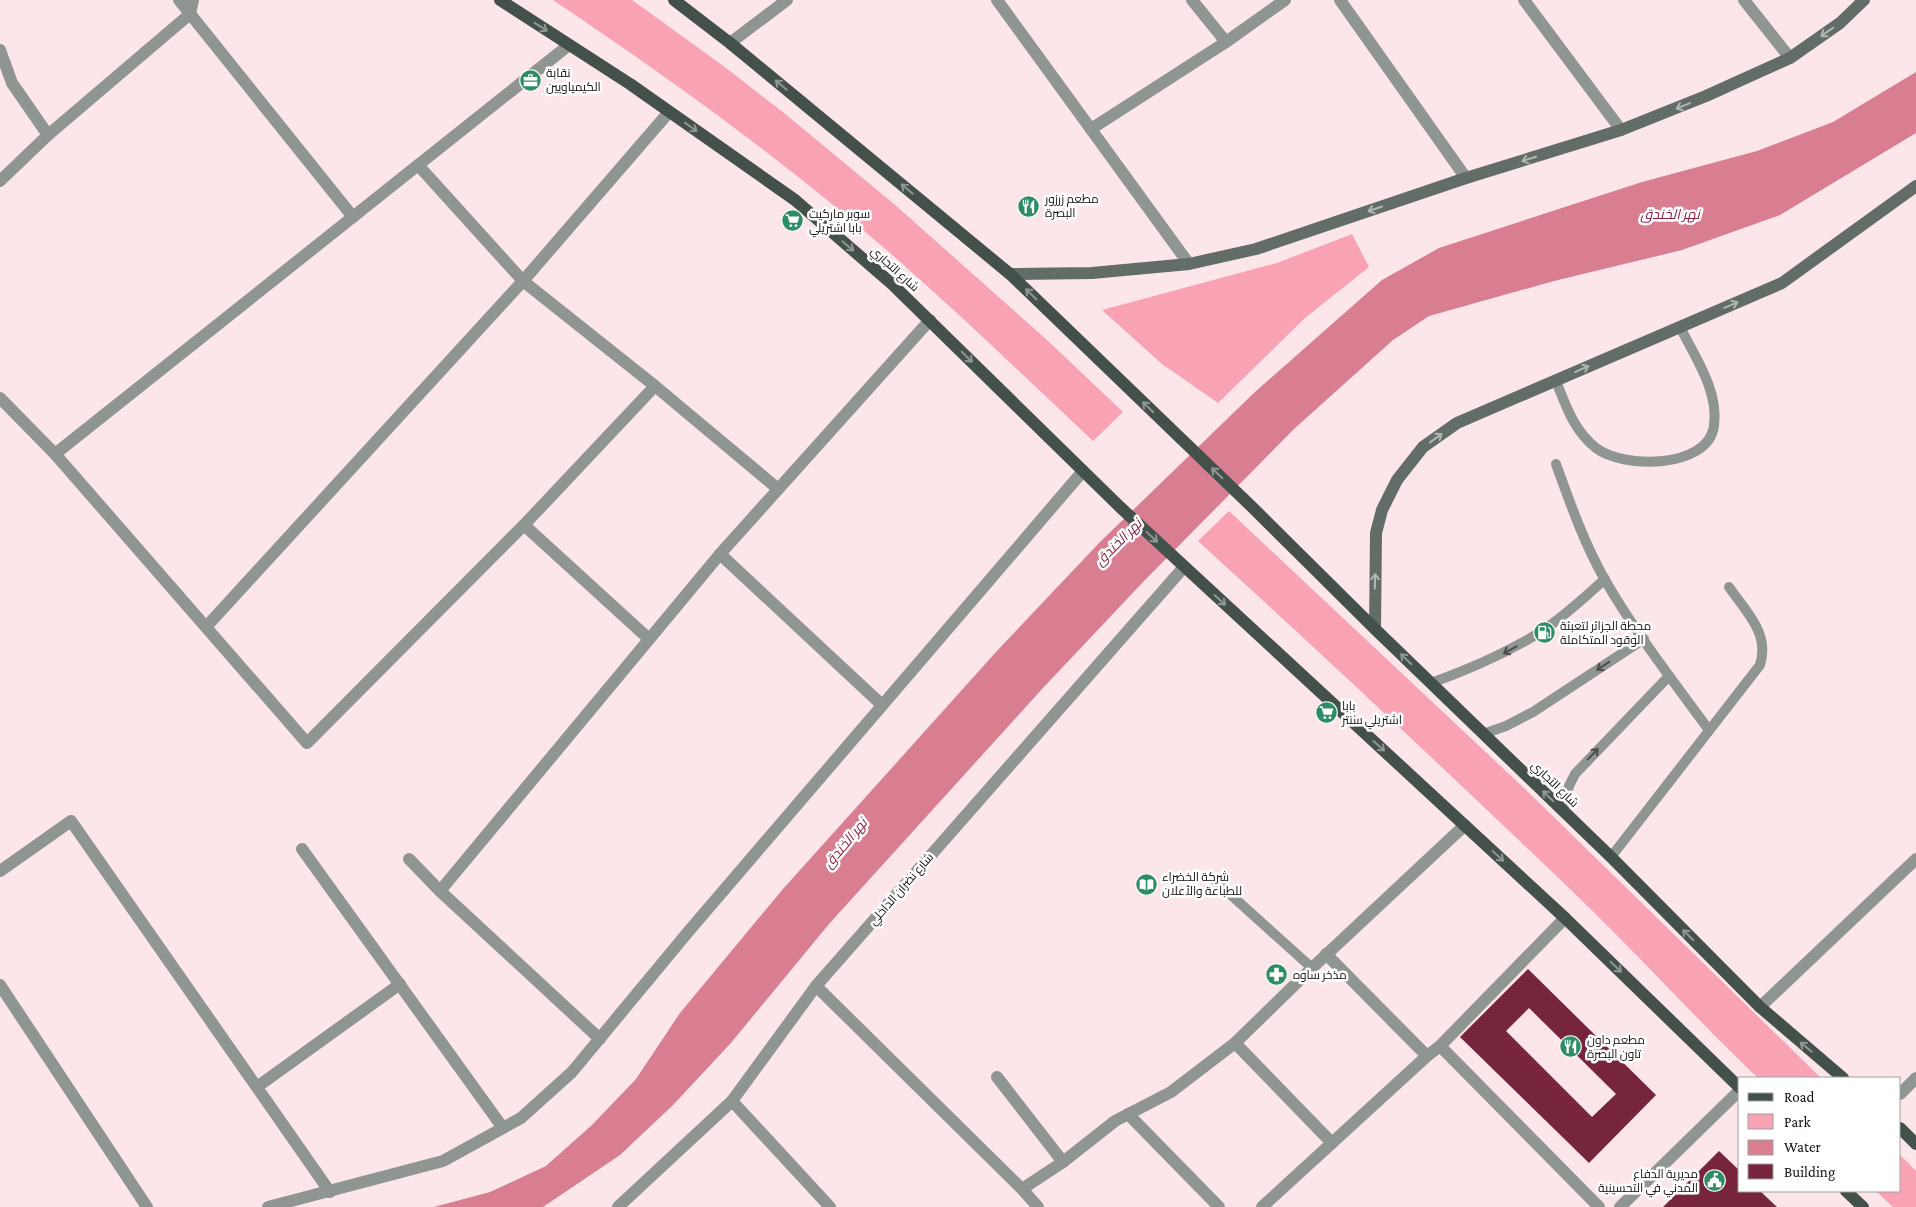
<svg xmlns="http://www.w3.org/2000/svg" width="1916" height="1207" font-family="'Crimson Pro',Cairo,serif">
  <rect width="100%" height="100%" fill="#fce6e9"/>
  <g fill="#f9a2b3">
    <path d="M553,0H632L722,65L784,113L894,204L1047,340L1123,412L1093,441C1028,380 964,318 897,259C789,164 672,80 553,0Z"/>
    <path d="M1352,234L1369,267L1305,318L1218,403L1162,364L1102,310L1277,263Z"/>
    <path d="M1229,511L1525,789L1821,1078H1758C1694,1017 1635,951 1571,890C1448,772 1324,656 1198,541Z"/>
    <path d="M1900,1155L1916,1171V1207H1893L1876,1191H1900Z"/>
  </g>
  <path fill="#d97d90" d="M1916,72V133L1780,215L1682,250L1554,281L1429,316L1393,340L1294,429L1144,581L1042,689L829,924L730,1044L673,1105L620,1155L543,1207H434L490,1192L546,1166L592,1125L636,1079L680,1013L783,889L996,652L1100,542L1256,391L1382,280L1439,248L1642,182L1757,151L1833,122Z"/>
  <g fill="#77253c" fill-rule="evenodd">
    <path d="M1528,969L1656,1095L1589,1163L1460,1037ZM1529,1008L1616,1094L1592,1117L1506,1031Z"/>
    <path d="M1719,1151L1740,1171V1191H1760L1777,1207H1663Z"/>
  </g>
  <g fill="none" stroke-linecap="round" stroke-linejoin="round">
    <g stroke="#8f9692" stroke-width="10">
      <path d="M1556,381C1566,406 1574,431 1596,448C1623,469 1708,469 1714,426C1719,391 1695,357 1680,327"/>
      <path d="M1556,464C1570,503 1584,543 1605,580C1635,632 1673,681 1709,730"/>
      <path d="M1431,683C1470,669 1507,653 1542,631C1565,616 1585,597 1605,579"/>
      <path d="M1483,734L1506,726L1533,712L1644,639"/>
      <path d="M1563,811L1569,786L1575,774L1669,676"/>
      <path d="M1611,857L1760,665C1770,633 1746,612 1729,587"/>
      <path d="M1210,876L1312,968"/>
    </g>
    <g stroke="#8f9692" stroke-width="12">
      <path d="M179,0L353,217"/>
      <path d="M997,0L1189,264"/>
      <path d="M1192,0L1226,42"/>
      <path d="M1340,0L1466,178"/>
      <path d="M1524,0L1621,130"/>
      <path d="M730,43L787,0"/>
      <path d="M0,50L12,83L48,135"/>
      <path d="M1091,129L1226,42L1285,0"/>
      <path d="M418,165L523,281L655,386L777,488"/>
      <path d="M0,181L48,135L190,14L193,0"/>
      <path d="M0,398L55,454L307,743L524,525L655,386"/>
      <path d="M55,454L569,45"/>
      <path d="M524,525L649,639"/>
      <path d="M720,554L882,705"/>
      <path d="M206,627L523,281L669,112"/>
      <path d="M302,849L503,1128"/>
      <path d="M409,859L440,891L600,1039"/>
      <path d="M0,871L71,821L330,1192"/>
      <path d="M440,891L720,554L930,320"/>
      <path d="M1326,954L1427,1056"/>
      <path d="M0,985L147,1207"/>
      <path d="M816,986L1022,1189L1038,1207"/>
      <path d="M1760,1007L1916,859"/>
      <path d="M1235,1043L1332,1143"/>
      <path d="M1440,1046L1599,1207"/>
      <path d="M997,1077L1063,1162"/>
      <path d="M257,1087L400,984"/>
      <path d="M1900,1094L1916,1078"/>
      <path d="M732,1101L830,1207"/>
      <path d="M1128,1114L1219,1207"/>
      <path d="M1022,1189L1063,1162L1115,1121L1171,1092L1235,1043L1312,968L1465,825"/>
      <path d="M268,1207L443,1161L521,1118L572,1072L688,932L1083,471"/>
      <path d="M1262,1207L1427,1056L1440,1046L1565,918"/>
      <path d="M1620,1207L1740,1090"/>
    </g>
    <g stroke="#8f9692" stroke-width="12">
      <path d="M1744,0L1790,58"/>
      <path d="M618,1207L732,1101L816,986L1184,567"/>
    </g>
    <g stroke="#626d67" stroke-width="12">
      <path d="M1010,274L1092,273L1189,264L1256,249L1466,178L1621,130L1706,96L1790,58L1840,23L1864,0"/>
      <path d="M1375,629L1376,533L1382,510L1397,480L1423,447L1457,423L1782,283L1916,186"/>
    </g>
    <g stroke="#43514a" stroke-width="12">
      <path d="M500,0L630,84L795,200L892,284L1120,507L1565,918L1740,1088"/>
      <path d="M674,0L730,43L1010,274L1251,506L1375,629L1611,857L1760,1007L1843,1078"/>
      <path d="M1900,1128L1916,1144"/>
      <path d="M1846,1191L1863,1207"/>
    </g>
  </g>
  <defs><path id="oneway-shaft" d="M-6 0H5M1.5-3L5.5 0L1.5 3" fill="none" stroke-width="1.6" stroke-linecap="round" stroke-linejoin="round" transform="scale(1.25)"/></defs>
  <g stroke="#8e9792">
    <use href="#oneway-shaft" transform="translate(541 27) rotate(33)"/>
    <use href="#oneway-shaft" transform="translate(781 85) rotate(-140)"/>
    <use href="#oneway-shaft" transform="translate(691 127) rotate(35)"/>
    <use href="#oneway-shaft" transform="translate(907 189) rotate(-140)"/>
    <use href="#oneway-shaft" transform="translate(848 246) rotate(40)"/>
    <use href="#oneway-shaft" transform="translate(1031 294) rotate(-136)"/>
    <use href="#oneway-shaft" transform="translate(967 357) rotate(45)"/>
    <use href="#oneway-shaft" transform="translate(1148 407) rotate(-136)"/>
    <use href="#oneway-shaft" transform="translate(1217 473) rotate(-136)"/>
    <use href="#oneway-shaft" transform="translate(1152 537) rotate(43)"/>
    <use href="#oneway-shaft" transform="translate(1220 600) rotate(42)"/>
    <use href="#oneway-shaft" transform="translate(1406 659) rotate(-136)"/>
    <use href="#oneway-shaft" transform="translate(1379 746) rotate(42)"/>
    <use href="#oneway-shaft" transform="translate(1548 796) rotate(-136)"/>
    <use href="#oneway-shaft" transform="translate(1498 856) rotate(43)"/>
    <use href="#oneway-shaft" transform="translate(1688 935) rotate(-135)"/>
    <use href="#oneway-shaft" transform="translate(1616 967) rotate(44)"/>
    <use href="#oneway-shaft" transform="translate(1806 1047) rotate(-140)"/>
  </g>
  <g stroke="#b0b6b3">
    <use href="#oneway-shaft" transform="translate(1827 32) rotate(145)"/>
    <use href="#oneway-shaft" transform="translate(1683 106) rotate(158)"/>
    <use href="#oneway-shaft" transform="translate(1529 159) rotate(163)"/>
    <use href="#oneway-shaft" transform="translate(1375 209) rotate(161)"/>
    <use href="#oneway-shaft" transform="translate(1731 305) rotate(-23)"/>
    <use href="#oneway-shaft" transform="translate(1582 369) rotate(-24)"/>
    <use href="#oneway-shaft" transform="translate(1436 438) rotate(-36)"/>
    <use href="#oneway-shaft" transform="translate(1375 581) rotate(-89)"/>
  </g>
  <g stroke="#4c4c4a">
    <use href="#oneway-shaft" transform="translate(1510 650) rotate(151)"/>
    <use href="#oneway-shaft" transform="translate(1603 666) rotate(147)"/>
    <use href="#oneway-shaft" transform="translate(1593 754) rotate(-46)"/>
  </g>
  <defs>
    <symbol id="office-disc" viewBox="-11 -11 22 22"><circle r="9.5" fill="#2d8d65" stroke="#fff"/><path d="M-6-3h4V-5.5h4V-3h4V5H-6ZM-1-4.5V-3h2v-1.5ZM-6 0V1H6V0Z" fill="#fff"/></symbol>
    <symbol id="restaurant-disc" viewBox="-11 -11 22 22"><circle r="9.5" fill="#2d8d65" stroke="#fff"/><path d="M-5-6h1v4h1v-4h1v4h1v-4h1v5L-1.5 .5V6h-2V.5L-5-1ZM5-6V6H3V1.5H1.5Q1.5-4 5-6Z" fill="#fff"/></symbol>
    <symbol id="supermarket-disc" viewBox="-11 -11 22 22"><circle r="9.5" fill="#2d8d65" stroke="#fff"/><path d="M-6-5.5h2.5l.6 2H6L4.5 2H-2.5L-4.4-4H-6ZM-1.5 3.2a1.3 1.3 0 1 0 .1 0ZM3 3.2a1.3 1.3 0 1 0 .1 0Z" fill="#fff"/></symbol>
    <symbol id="fuel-disc" viewBox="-11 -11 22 22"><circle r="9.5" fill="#2d8d65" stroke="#fff"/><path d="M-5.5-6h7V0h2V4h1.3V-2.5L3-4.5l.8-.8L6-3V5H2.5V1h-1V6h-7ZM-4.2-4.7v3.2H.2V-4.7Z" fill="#fff"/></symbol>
    <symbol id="library-disc" viewBox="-11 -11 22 22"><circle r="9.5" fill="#2d8d65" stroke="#fff"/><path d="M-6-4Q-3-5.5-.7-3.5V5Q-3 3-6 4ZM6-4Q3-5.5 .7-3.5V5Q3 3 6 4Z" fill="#fff"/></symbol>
    <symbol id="pharmacy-disc" viewBox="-11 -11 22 22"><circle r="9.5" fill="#2d8d65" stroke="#fff"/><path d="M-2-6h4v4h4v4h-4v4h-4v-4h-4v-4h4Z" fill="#fff"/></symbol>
    <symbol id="civic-disc" viewBox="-11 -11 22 22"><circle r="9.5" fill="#2d8d65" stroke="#fff"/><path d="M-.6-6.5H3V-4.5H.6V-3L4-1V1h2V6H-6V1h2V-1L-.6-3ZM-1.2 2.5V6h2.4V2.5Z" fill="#fff"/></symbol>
  </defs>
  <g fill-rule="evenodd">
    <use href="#office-disc" x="518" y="68" width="25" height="25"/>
    <use href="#restaurant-disc" x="1016" y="194" width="25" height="25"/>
    <use href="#supermarket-disc" x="780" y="208" width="25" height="25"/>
    <use href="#fuel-disc" x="1532" y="620" width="25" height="25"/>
    <use href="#supermarket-disc" x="1314" y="700" width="25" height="25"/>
    <use href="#library-disc" x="1134" y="872" width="25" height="25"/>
    <use href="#pharmacy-disc" x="1264" y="962" width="25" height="25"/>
    <use href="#restaurant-disc" x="1558" y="1034" width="25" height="25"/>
    <use href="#civic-disc" x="1702" y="1168" width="25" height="25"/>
  </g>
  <g text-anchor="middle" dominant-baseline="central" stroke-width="5" stroke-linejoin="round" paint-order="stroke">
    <g font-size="12" fill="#160f10" stroke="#fff" text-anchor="start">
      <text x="546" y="73">نقابة<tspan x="546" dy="14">الكيمياويين</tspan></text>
      <text x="1045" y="199">مطعم زرزور<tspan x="1045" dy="14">البصرة</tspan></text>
      <text x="809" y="214">سوبر ماركيت<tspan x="809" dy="14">بابا اشتريلي</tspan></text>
      <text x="1560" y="626">محطة الجزائر لتعبئة<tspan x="1560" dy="14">الوقود المتكاملة</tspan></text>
      <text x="1342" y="706">بابا<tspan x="1342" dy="14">اشتريلي سنتر</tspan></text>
      <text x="1162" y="877">شركة الخضراء<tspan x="1162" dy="14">للطباعة والأعلان</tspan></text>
      <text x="1293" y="975">مذخر ساوه</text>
      <text x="1587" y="1040">مطعم داون<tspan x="1587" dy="14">تاون البصرة</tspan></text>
      <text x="1698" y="1174" text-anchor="end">مديرية الدفاع<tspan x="1698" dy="14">المدني في التحسينية</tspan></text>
    </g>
    <g font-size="12" fill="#160f10" stroke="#fff">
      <text transform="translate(895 269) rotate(42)">شارع التجاري</text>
      <text transform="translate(1555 784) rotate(44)">شارع التجاري</text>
      <text transform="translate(901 889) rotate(-49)">شارع نضران الداخلي</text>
    </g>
    <g font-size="14" font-style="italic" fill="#8e2043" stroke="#fff">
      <text x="1670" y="214">نهر الخندق</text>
      <text transform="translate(1118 542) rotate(-45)">نهر الخندق</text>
      <text transform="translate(845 843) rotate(-50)">نهر الخندق</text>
    </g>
  </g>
  <rect x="1738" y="1077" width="162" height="115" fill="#ffffff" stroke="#a29f9f"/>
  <rect x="1748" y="1093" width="25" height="8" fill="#43514a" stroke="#a29f9f"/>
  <text x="1784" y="1102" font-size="15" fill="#160f10">Road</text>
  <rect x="1748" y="1114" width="25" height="15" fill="#f9a2b3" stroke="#a29f9f"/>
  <text x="1784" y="1127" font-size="15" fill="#160f10">Park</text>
  <rect x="1748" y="1140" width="25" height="15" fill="#d97d90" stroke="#a29f9f"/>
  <text x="1784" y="1152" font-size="15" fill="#160f10">Water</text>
  <rect x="1748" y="1164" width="25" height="15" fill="#77253c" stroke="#a29f9f"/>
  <text x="1784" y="1177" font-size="15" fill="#160f10">Building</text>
</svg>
